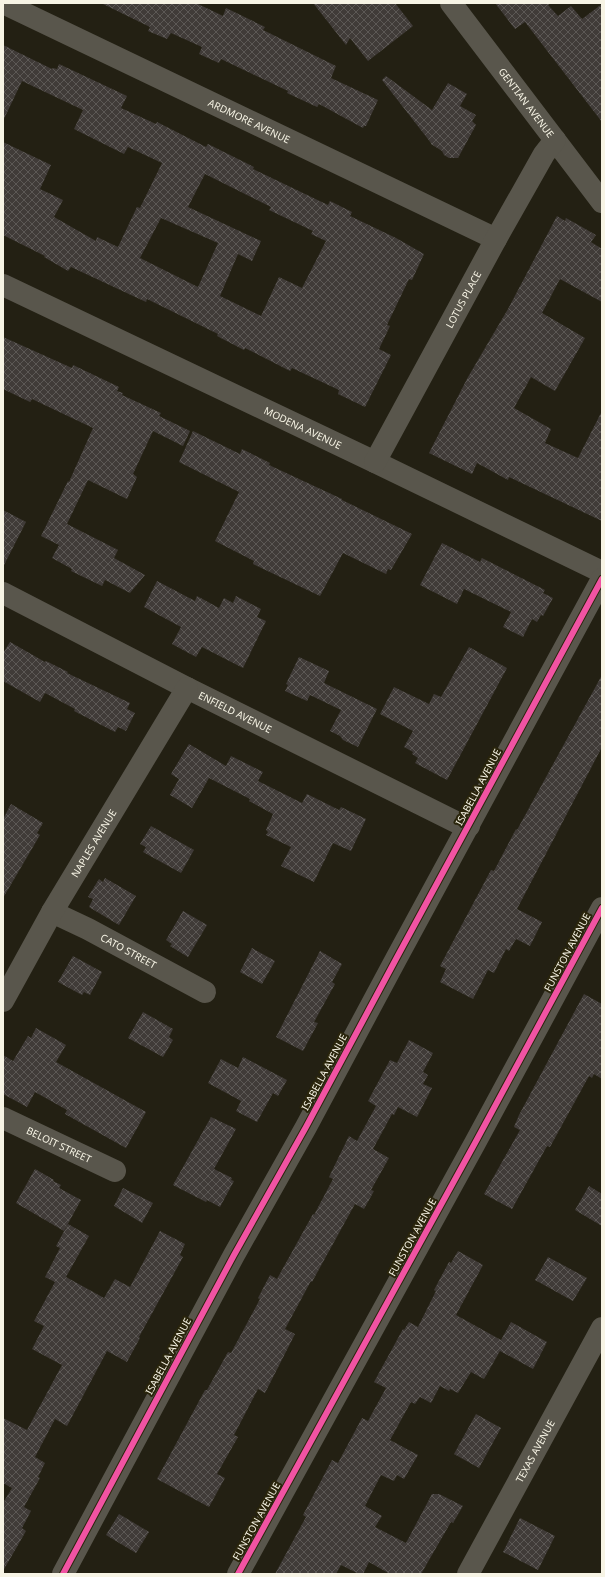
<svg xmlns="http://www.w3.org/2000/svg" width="605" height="1577" font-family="'Noto Sans',sans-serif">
  <defs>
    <pattern id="building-cross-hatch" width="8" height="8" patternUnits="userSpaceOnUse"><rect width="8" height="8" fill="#403b38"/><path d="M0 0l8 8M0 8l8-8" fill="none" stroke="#5c5855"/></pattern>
  </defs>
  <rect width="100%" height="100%" fill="#232013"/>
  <g fill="url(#building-cross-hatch)" fill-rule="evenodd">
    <path d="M101,3H196L223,16L226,8L265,27L263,30L336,66L331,78L378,100L366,126H364L363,128L319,104L317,107L287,93L288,91L221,59L219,63L199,54L202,47L171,33L167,39L148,31L150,27Z"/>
    <path d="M313,3H395L413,26L368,61L350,38L346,45Z"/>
    <path d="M495,3H551L548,5L558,16L571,6L582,19L602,4V122L525,22L515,29Z"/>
    <path d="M3,45L52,69L53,68L57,69L59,64L127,96L121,108L156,124L157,122L206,147L208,144L254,167L253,169L328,205L330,201L352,212L350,216L396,238L424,254L412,280L409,279L387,325L390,326L379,349L391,355L365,407L338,394L339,390L292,368L290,371L245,348L244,350L217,336L218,334L147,299L146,302L71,267L68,271L44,257L45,256L3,235V142L51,165L40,189L63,200L54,217L96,241L97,237L118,247L137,207L140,208L162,163L128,147L124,154L74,129L83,110L22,81L3,121ZM205,174L271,207L269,210L313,231L311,234L326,241L302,288L279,277L261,316L220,296L238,254L252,261L261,241L188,207ZM161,218L218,243L198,287L140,258Z"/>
    <path d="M386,76L432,110L448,83L467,94L460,106L476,115L472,121L476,125L458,158H449L444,155L442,151L431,144V143L382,80Z"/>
    <path d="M557,216L565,221L566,218L596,235L591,242L602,249V302L560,279L542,313L585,338L555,391L531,377L514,408L551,429L545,443L578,458L602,411V521L509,477L508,480L477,463L472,474L429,453L468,377L508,309Z"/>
    <path d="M3,337L72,368L73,365L119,387L117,391L123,393L122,395L161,413L159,416L190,431L183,446L153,431L133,474L137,477L127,499L88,480L67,524L118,550L114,558L145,575L130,593L105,580L102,586L71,571L72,569L52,558L59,545L41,536L68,481L69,482L93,428L32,399L30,402L3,389Z"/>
    <path d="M193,431L240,454L242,449L270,463L269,465L342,499V500L412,534L391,570L388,569L386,574L343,553L320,596L253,564L254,561L215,541L239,492L179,462Z"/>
    <path d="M3,510L26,522L3,567Z"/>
    <path d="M442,543L480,562L482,558L545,590L543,593L553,598L543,616L541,615L537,622L532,619L523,637L503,627L511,612L464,589L457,604L420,585Z"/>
    <path d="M157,581L195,601L197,596L219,608L224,598L233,603L236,596L261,609L257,617L266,621L243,668L202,647L196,657L172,644L181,627L144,607Z"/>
    <path d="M10,642L45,662L46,661L68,672L67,673L130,703L127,709L135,713L126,731L118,727L115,732L74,711L75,709L45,693L40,702L3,681V653Z"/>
    <path d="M469,647L507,668L447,780L415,763L418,758L412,754L413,752L404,747L413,731L380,714L394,687L429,704L434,694L441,697Z"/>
    <path d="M299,657L329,671L324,683L377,709L358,747L343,740L340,736L330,731L341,710L310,695L307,701L285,691L288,685L286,684Z"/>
    <path d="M602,675V747L517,909L542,922L530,946L516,939L509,951L506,949L494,973L488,970L473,999L440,982L446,969L440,966L491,870L494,871L516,829L517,830Z"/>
    <path d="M189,744L226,766L231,756L263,772L258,781L302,803L307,794L339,810L341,807L366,819L351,851L333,843L314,882L281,866L291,847L266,835L268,832L266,830L273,814L249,801L250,799L209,778L192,808L170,795L179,779L171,774Z"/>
    <path d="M11,804L43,823L37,833L40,835L3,898V819Z"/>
    <path d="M151,826L194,850L181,873L143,852L146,847L140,844Z"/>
    <path d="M105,878L136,896L119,925L89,907L93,899L88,897L99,879L103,882Z"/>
    <path d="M183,911L207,925L188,957L170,946L172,944L166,940Z"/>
    <path d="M252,948L275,961L262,984L240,972Z"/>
    <path d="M320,951L342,964L332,982L335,984L314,1022L318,1023L303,1051L276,1037Z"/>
    <path d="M73,956L102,972L90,995L84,992L82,995L58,982Z"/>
    <path d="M584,994L602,1004V1079L594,1074L592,1078L589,1076L550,1147L547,1146L512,1209L484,1194L520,1130L514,1127L519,1115Z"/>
    <path d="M143,1012L173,1029L169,1037L173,1040L163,1057L128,1038Z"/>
    <path d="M36,1028L66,1045L56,1062L146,1112L126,1148L65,1114L67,1110L35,1092L27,1107L3,1094V1055L13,1061L28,1036L31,1038Z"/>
    <path d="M409,1040L433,1053L423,1072L428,1075L423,1084L432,1088L417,1117L398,1107L394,1115L392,1114L373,1149L389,1158L371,1190L374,1191L364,1209L355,1204L312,1282L311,1281L285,1329L295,1334L265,1393L258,1389L234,1435L238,1437L217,1474L225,1478L209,1507L157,1479L205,1390H207L228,1352L231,1353L260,1299L258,1298L270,1275L277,1279L313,1214L314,1215L333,1179L329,1177L349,1136L357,1141L376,1106L368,1101L390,1060L397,1063Z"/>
    <path d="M243,1057L287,1080L278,1096L273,1093L257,1122L236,1111L241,1101L208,1083L221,1059L238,1068Z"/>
    <path d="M211,1117L236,1129L214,1169L232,1178L231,1180L234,1181L220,1207L207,1200L206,1202L173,1185Z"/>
    <path d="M35,1169L54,1180L53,1181L61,1185L59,1188L81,1200L64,1231L16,1203Z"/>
    <path d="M589,1186L602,1194V1226L575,1210Z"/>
    <path d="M123,1188L153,1203L142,1223L114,1206Z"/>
    <path d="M68,1224L89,1236L66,1277L104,1298L115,1279L130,1287L160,1231L185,1244L180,1255L183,1257L139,1337L140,1338L127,1362L107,1351L67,1426L55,1419L35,1457L45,1463L38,1477L40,1478L24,1507L31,1511L22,1528L26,1531L3,1571V1503L12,1488L3,1483V1418L27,1430L62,1365L32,1349L44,1326L34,1321L55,1282L45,1277L60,1248L56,1246Z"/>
    <path d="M458,1251L483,1265L456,1315L501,1340L511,1322L547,1342L533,1369L500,1351L484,1379L471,1372L458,1393L450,1389L449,1391L440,1386L431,1403L420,1397L415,1404L411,1402L390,1440L418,1455L404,1479L397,1475L394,1481L381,1475L365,1506L382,1516L375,1527L406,1543L432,1494H439L463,1506L453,1523L451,1522L421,1574H390L369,1562L363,1574H359L341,1565L336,1574H275L306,1517L303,1515L332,1460L338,1463L362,1418L368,1421L386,1388L374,1382L403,1329L404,1330L409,1322L418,1327L436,1291L434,1290L449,1262L451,1263Z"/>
    <path d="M548,1257L587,1278L573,1301L535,1280Z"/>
    <path d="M476,1414L501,1428L479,1468L454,1454Z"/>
    <path d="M119,1514L149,1532L136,1553L106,1535Z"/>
    <path d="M520,1518L555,1536L538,1570L503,1552Z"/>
  </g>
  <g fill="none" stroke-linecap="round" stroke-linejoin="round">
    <g stroke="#59564c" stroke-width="22">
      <path id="s1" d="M3,3L496,239"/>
      <path id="s2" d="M451,3L602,202"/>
      <path id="s3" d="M3,285L375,462L602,572"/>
      <path id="s4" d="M375,462L496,239L544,154L555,140"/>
      <path id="s5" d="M3,593L187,688L456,822L469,826"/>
      <path id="s6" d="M52,912L88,929L205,992"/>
      <path id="s7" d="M3,1001L52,912L187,688"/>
      <path id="s8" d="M3,1118L115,1171"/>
      <path d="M63,1574L234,1255L306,1127L396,959L602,579"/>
      <path d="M238,1574L475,1143L602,908"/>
      <path id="s9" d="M468,1574L602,1328"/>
    </g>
    <defs>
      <g id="cycleway">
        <path d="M63,1574L234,1255L306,1127L396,959L602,579"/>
        <path d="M238,1574L475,1143L602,908"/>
      </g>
    </defs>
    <use href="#cycleway" stroke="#2a250c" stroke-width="8"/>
    <use href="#cycleway" stroke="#f153a3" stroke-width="6"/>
  </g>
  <g text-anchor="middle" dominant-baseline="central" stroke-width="4" stroke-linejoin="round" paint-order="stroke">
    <g font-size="10" fill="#f7f4e5" stroke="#2a250c">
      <text stroke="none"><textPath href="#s2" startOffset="125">GENTIAN AVENUE</textPath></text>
      <text stroke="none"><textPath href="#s1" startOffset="273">ARDMORE AVENUE</textPath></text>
      <text stroke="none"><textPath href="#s4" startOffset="185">LOTUS PLACE</textPath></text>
      <text stroke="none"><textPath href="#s3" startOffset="332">MODENA AVENUE</textPath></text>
      <text stroke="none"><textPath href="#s5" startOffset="261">ENFIELD AVENUE</textPath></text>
      <text transform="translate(478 787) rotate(-62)">ISABELLA AVENUE</text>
      <text stroke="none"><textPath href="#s7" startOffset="182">NAPLES AVENUE</textPath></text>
      <text stroke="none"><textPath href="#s6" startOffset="86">CATO STREET</textPath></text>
      <text transform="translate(567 952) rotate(-62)">FUNSTON AVENUE</text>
      <text transform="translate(324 1072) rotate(-62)">ISABELLA AVENUE</text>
      <text stroke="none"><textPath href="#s8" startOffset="62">BELOIT STREET</textPath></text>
      <text transform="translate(412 1237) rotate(-61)">FUNSTON AVENUE</text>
      <text transform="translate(168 1356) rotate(-62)">ISABELLA AVENUE</text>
      <text stroke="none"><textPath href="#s9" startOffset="140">TEXAS AVENUE</textPath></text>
      <text transform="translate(256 1521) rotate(-61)">FUNSTON AVENUE</text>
    </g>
  </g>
  <rect width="605" height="1577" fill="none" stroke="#f7f4e5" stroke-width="8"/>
</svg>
